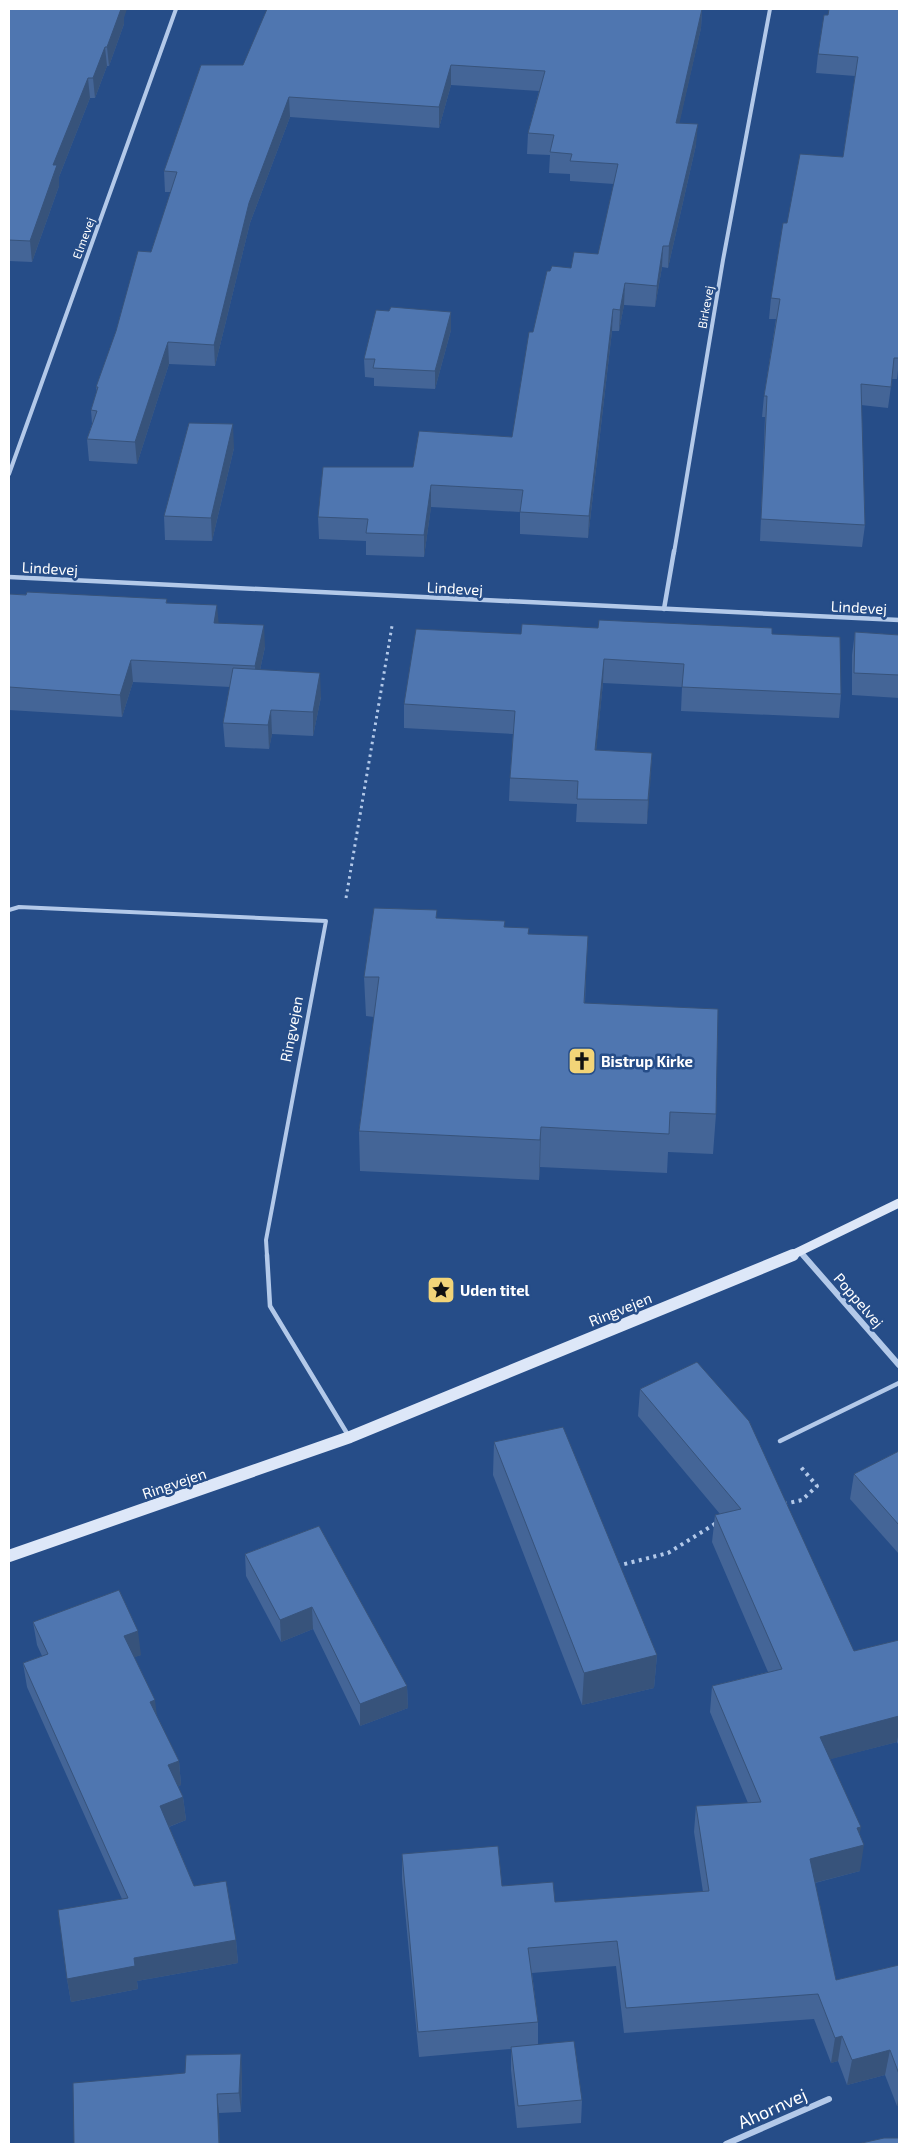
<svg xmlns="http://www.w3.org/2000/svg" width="908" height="2153" font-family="'Exo 2',sans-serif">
  <rect width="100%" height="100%" fill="#264d88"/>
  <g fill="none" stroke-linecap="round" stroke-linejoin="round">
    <path stroke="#b3c9e9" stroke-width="3" stroke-dasharray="2.5 4" stroke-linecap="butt" d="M346,898L392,626"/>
    <g stroke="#b3c9e9" stroke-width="4" stroke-dasharray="3 4.5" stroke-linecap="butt">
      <path d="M784,1504L802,1500L817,1486L800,1466"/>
      <path d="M617,1566L668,1553L718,1522"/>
    </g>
    <path stroke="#b3c9e9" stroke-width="4" d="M9,910L19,907L326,921L266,1240L267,1256"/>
    <g stroke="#b3c9e9" stroke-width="4.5">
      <path d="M267,1255L270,1306L348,1435"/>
      <path d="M780,1441L899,1383"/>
    </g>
    <g stroke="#b3c9e9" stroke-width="4">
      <path d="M9,474L176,9"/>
      <path d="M674,553L723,260L770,9"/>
    </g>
    <g stroke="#b3c9e9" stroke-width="4.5">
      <path d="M9,577L899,620"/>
      <path d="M664,609L674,551"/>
      <path d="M800,1252L804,1256"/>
    </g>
    <g stroke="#b3c9e9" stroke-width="6">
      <path d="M803,1255L899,1365"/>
      <path d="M726,2144L829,2099"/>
    </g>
    <path stroke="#dde7f8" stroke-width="9" d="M790,1256L899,1203"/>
    <path stroke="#dde7f8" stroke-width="12" d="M9,1556L350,1437L793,1255"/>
  </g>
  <g fill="#446597">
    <path d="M9,9L124,18V24L109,66H107L95,98H90L59,177V186L32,262L9,261Z"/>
    <path d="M702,9L701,28L679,123L696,145L668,268L662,267L655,307L624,305L619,331H612L588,538L520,534V512L431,507L424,557L366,555V541L319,539L318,517L413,467L512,437L533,332L550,271L571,268L598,254L614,184L570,181V174L549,173L550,155L527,154L528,133L539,91L451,85L439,128L290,117L250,223L215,366L169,364L137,464L89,461L87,439L92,424L91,410L97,392L96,387L151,252L171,192H165L164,171L243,65Z"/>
    <path d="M899,9V361L897,379H892L888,408L861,405L865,525L862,547L760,541L765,417H762L764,396L776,319H769L771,298L787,223L843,157L855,76L816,73L818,54L828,15Z"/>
    <path d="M389,311L451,312V330L435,389L374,386V378L365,377L364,359Z"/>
    <path d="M234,448L212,541L165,540L164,516Z"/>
    <path d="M9,594L167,599V603L218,623L265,647L260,670L321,697L313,736L272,734L269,749L225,747L223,723L230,687L133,682L122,717L9,710Z"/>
    <path d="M598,628L772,634L841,694L839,718L681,711L682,687L603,683L596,750L652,753L647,824L576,822L577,804L509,801L510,778L513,734L404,728V704L521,634Z"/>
    <path d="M855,632L899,635V698L852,695V655Z"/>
    <path d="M437,918L504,927L529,934L586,976L585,1003L716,1114L713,1154L668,1152L667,1173L540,1167L539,1180L360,1171L359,1131L374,1017L366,1016L364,977Z"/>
    <path d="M697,1362L854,1651L899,1640V1746L897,1742L830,1759L859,1833L860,1871L815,1883L836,1980L899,1965V2105L897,2106L885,2075L847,2085L838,2061L831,2063L814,2019L624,2033L616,1966L532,1973L538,2022V2045L582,2100L581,2123L517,2128L511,2070V2049L419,2057L402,1879V1854L502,1886L555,1902L703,1892L694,1832L696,1806L748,1803L710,1712L712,1686L768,1672L712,1542L715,1515L720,1514L638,1416L640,1389Z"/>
    <path d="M494,1442L657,1655L654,1688L582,1705L493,1475Z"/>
    <path d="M899,1451V1554L850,1499L854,1474Z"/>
    <path d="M319,1526L407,1686L408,1708L360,1726L313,1629L281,1642L246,1576L245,1554Z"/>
    <path d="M33,1622L141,1655L134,1657L157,1717L179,1761L181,1785L178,1786L183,1797L186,1820L169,1827L194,1886L236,1940L238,1963L137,1981L138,1989L71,2002L67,1979L122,1899L27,1687L23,1663L42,1656L37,1645Z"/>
    <path d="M242,2073L241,2112L219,2113L74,2144Z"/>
  </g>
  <g fill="#37537b">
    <path d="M121,9H127L124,18V24L109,66L107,47Z"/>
    <path d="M702,9L701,28L675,143L676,123Z"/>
    <path d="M105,47L107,66L95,98L93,78Z"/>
    <path d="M451,65V85L439,128V107Z"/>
    <path d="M88,78L90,98L59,177V186L32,262L30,241L53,165Z"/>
    <path d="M289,97L290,117L250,223L215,366L214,345L249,203Z"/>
    <path d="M698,124L696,145L668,268L669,246Z"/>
    <path d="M663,246L662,267L655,307L657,286Z"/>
    <path d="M625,283L624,305L619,331L620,310Z"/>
    <path d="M613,309L612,331L588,538L589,516Z"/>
    <path d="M451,312V330L435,389V371Z"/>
    <path d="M168,342L169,364L137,464L135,442Z"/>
    <path d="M233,424L234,448L212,541L211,518Z"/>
    <path d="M431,485V507L424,557V535Z"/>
    <path d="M217,605L219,627L214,623Z"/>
    <path d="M264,625L265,647L256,688L255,666Z"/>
    <path d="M604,659L603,683L594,773L595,750Z"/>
    <path d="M131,660L133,682L122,717L120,695Z"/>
    <path d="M320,673L321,697L313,736V712Z"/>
    <path d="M271,710L272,734L269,749L268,725Z"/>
    <path d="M652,753L651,776L647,824L648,800Z"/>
    <path d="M588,936L586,976L582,1042L584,1003Z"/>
    <path d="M541,1127L540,1167L539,1180L540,1140Z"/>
    <path d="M312,1607L313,1629L281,1642L280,1620Z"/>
    <path d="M138,1631L141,1655L127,1660L124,1636Z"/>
    <path d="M657,1655L654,1688L582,1705L584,1673Z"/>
    <path d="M407,1686L408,1708L360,1726V1704Z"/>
    <path d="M155,1700L158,1724L150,1702Z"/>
    <path d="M899,1716V1731L897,1742L816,1763L820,1737Z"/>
    <path d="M179,1761L181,1785L171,1789L168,1765Z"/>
    <path d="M183,1797L186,1820L163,1829L160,1806Z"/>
    <path d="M861,1827L857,1847L864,1845L860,1871L806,1885L810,1859L857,1828Z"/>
    <path d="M236,1940L238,1963L137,1981L138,1989L71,2002L67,1979L134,1958Z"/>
    <path d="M842,2036L838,2061L831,2063L835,2038Z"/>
    <path d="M890,2050L885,2075L847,2085L852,2060Z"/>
    <path d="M241,2054L242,2073L241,2112L239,2093Z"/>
    <path d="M217,2094L219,2113L220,2144H219Z"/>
    <path d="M899,2094V2105L897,2106Z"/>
  </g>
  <g fill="#4f76b0" stroke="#37537b">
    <path d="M9,9H121L107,47H105L93,78H88L53,165H57L30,241L9,240Z"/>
    <path d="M267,9H702L676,123L698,124L669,246H663L657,286L625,283L620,310L613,309L589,516L520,512L523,490L431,485L424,535L366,533L368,519L318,517L323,467H413L419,431L512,437L529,332H533L547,271H550L552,266L571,268L574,252L598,254L618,164L570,161L572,154L550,152L554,135L528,133L545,71L451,65L439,107L289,97L249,203L214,345L168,342L135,442L87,439L97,411L91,410L98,387H96L116,331L138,251L151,252L177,172L164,171L201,65H243Z"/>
    <path d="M829,9H899V358H894L891,387L861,384L865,525L761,519L767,396H764L780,299L771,298L783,223H787L800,154L843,157L858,57L818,54L824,15H828Z"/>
    <path d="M391,307L451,312L435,371L373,368L375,359H364L376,310L389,311Z"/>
    <path d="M189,423L233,424L211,518L164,516Z"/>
    <path d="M27,592L167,599L166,603L217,605L214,623L264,625L255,666L131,660L120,695L9,687V594L26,595Z"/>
    <path d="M599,620L772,628V634L840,637L841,694L682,687L684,664L604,659L595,750L652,753L648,800L577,799L578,781L510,778L515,711L404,704L416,629L521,634L522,624L598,628Z"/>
    <path d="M855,632L899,635V675L854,673Z"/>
    <path d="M233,668L320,673L313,712L271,710L268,725L223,723Z"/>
    <path d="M374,908L437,910L436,918L505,921L504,927L529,928L528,934L588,936L584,1003L718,1009L716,1114L670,1112L669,1134L541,1127L540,1140L359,1131L379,977H364Z"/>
    <path d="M697,1362L749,1421L854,1651L899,1640V1716L820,1737L861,1827L857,1828L864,1845L810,1859L836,1980L899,1965V2074L890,2050L852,2060L842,2036L835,2038L818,1994L626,2008L617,1941L528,1948L538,2022L418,2032L402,1854L498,1846L502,1886L553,1882L555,1902L709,1891L696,1806L761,1802L712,1686L782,1669L715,1515L741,1509L640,1389Z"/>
    <path d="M563,1427L657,1655L584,1673L494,1442Z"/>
    <path d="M899,1451V1525L854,1474Z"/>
    <path d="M319,1526L407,1686L360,1704L312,1607L280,1620L245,1554Z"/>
    <path d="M119,1590L138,1631L124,1636L155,1700L150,1702L179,1761L168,1765L183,1797L160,1806L194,1886L226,1881L236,1940L134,1958L135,1966L67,1979L58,1910L128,1898L23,1663L48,1654L33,1622Z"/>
    <path d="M574,2041L582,2100L518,2106L511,2047Z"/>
    <path d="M241,2054L239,2093L217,2094L219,2144H74L73,2083L185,2073L186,2055Z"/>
    <path d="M884,2138H899V2144H857Z"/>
  </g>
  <defs>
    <symbol id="church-square" viewBox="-11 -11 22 22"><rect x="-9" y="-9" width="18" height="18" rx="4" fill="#f2d478" stroke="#264d88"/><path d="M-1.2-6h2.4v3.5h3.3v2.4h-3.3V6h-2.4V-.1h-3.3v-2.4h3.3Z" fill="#111"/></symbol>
    <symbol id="sight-square" viewBox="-11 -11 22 22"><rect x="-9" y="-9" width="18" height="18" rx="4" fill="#f2d478" stroke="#264d88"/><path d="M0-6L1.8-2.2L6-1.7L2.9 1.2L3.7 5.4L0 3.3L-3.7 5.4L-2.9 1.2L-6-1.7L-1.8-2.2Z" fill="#111"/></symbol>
  </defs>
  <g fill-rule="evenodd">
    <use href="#church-square" x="566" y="1045" width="32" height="32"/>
    <use href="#sight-square" x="425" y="1274" width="32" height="32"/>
  </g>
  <g text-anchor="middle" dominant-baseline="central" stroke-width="5" stroke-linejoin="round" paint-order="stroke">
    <g font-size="12" fill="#fff" stroke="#264d88">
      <text transform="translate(83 238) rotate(-70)">Elmevej</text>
      <text transform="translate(705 307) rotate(-80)">Birkevej</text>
    </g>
    <g font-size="15" fill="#fff" stroke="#264d88">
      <text transform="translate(50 568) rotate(3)">Lindevej</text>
      <text transform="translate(455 588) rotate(3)">Lindevej</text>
      <text transform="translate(859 607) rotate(3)">Lindevej</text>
      <text transform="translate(291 1029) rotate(-79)">Ringvejen</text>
      <text transform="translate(859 1300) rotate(49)">Poppelvej</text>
      <text transform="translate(620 1309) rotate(-22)">Ringvejen</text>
      <text transform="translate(174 1483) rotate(-19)">Ringvejen</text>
    </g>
    <g font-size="15" font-weight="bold" fill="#fff" stroke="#264d88" text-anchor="start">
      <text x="601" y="1061">Bistrup Kirke</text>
      <text x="460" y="1290">Uden titel</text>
    </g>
    <g font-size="18" fill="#fff" stroke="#264d88">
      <text transform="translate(772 2108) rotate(-24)">Ahornvej</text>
    </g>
  </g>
  <rect width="908" height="2153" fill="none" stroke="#ffffff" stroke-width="20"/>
</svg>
